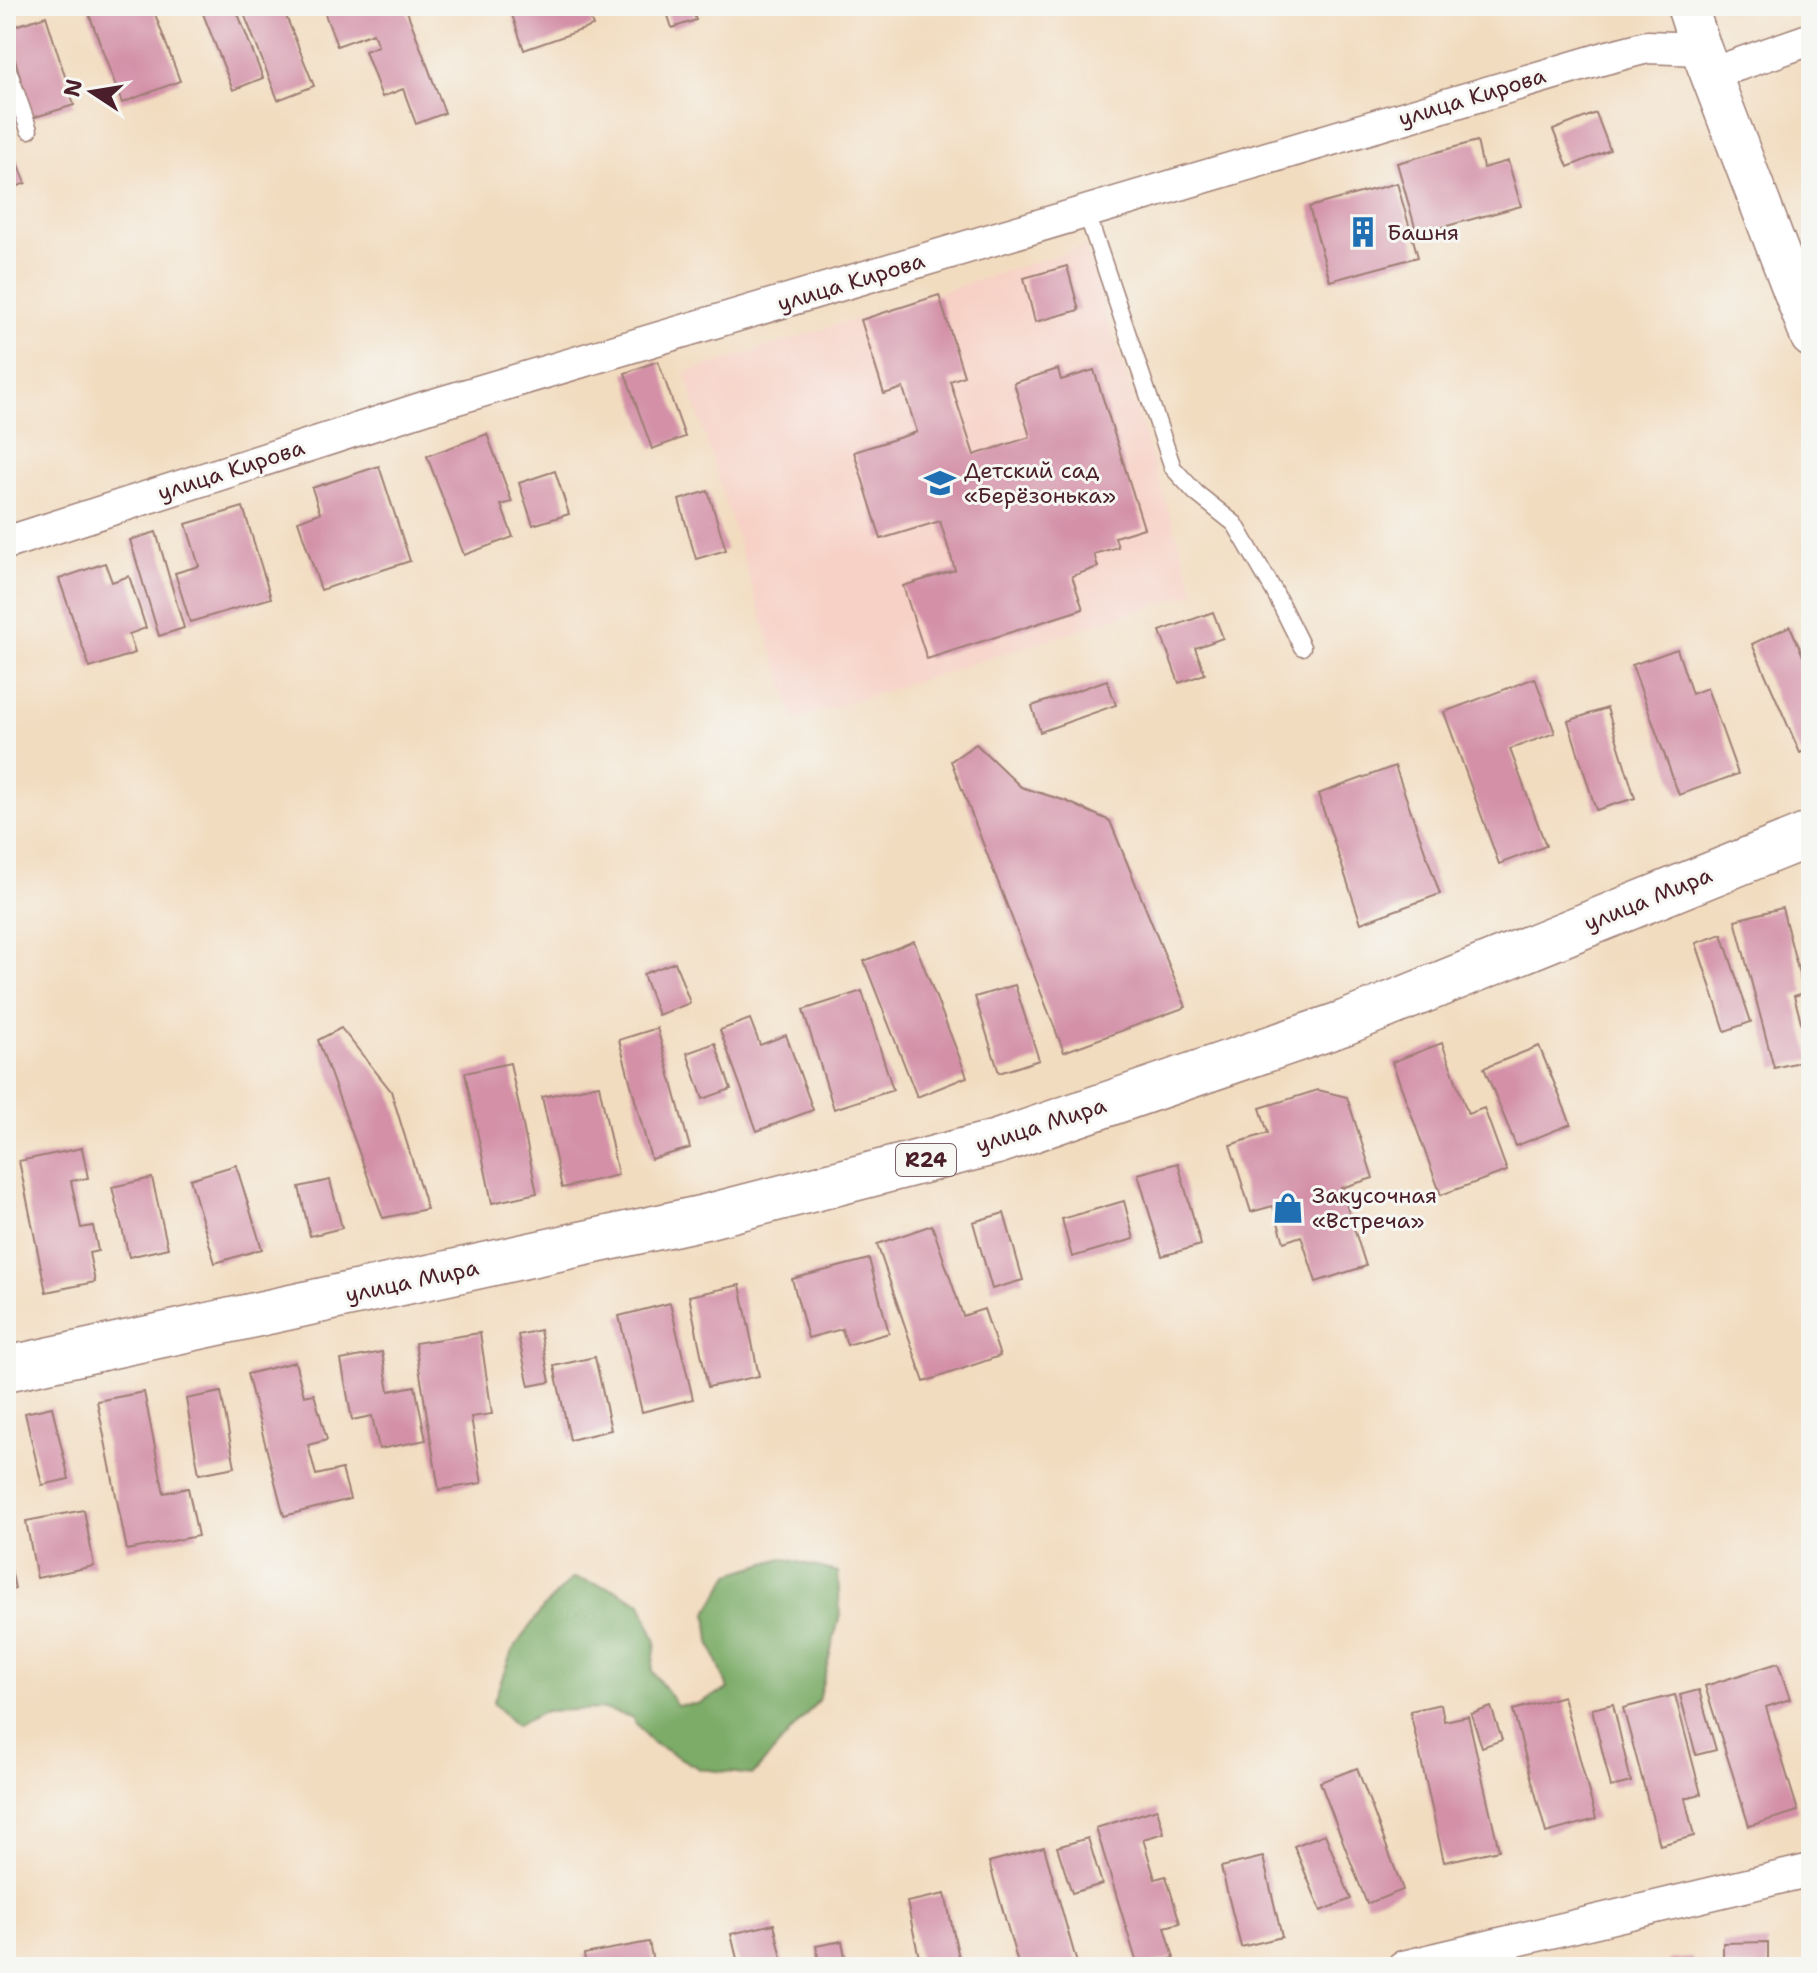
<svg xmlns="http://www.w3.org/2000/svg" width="1817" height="1973" font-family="'Shantell Sans',sans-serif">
  <rect width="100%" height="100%" fill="#f6f6f2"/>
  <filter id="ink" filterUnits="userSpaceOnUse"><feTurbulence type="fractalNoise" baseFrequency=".0125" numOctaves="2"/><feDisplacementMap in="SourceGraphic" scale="16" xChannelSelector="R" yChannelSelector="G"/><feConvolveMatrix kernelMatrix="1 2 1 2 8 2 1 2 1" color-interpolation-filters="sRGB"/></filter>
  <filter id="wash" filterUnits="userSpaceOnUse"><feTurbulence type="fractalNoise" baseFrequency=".006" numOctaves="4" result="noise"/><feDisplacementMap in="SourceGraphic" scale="32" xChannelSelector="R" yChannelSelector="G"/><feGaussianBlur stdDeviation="1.8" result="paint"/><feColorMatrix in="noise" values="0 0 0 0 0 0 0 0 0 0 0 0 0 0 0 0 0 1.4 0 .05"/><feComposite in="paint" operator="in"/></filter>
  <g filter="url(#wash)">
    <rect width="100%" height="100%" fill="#f2dcbf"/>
    <path fill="#f7d1c6" d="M1085,246L1195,593L794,720L685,373Z"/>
    <path fill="#7bac67" stroke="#626649" stroke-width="2" d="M782,1558L838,1572L840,1615L818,1701L753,1775L700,1769L651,1742L631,1717L603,1709L545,1711L516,1726L493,1703L512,1651L544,1607L573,1578L611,1588L641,1603L656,1642L652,1671L677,1705L697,1704L728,1689L710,1642L707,1613L730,1574Z"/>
    <g id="blocks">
      <g fill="#d390a7">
        <path d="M102,6H152L180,81L122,103L88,11Z"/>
        <path d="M200,6H235L263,78L233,90Z"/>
        <path d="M241,6H282L314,86L278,100Z"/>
        <path d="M322,6H405L445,113L416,124L403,89L382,97L365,51L378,46L373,33L337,46Z"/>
        <path d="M509,6H586L593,26L524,50Z"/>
        <path d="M665,6H691L696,20L672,28Z"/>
        <path d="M46,16L74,105L32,118L6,29Z"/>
        <path d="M1596,113L1610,150L1568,167L1553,130Z"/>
        <path d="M6,132L26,183L6,191Z"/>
        <path d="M1477,141L1483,168L1508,161L1521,206L1417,234L1397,163Z"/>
        <path d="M1397,183L1418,257L1330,281L1309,207Z"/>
        <path d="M1067,266L1079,310L1035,322L1024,278Z"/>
        <path d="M939,295L964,376L950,381L974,455L1030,437L1014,383L1058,369L1061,380L1094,370L1144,528L1115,537L1118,547L1094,554L1098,567L1072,576L1083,609L927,659L903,586L955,570L940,521L881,539L854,452L917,432L903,388L884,394L861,320Z"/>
        <path d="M658,361L685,437L652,449L625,373Z"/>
        <path d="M487,434L512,502L501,505L513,537L464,555L427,456Z"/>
        <path d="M379,466L410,561L321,590L298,521L320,513L312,488Z"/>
        <path d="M555,471L569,514L533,525L519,483Z"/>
        <path d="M708,491L726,550L696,559L679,500Z"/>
        <path d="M243,507L271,598L190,622L175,573L199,566L186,524Z"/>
        <path d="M156,532L184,628L159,636L130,540Z"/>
        <path d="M105,563L112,582L129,576L146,628L129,634L135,653L90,668L59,579Z"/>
        <path d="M1213,612L1223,638L1195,648L1205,674L1179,683L1160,631Z"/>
        <path d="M1790,626L1811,674V748L1800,753L1752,644Z"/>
        <path d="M1677,649L1692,694L1707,688L1738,774L1679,795L1632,665Z"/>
        <path d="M1535,678L1555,733L1510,749L1546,846L1499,864L1444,712Z"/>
        <path d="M1107,680L1116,705L1040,732L1032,706Z"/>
        <path d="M1607,708L1635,798L1596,810L1568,721Z"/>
        <path d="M976,744L1021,787L1066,801L1110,821L1186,1007L1064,1052L951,761Z"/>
        <path d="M1395,766L1440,894L1361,923L1318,794Z"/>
        <path d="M1782,908L1804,993L1794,996L1811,1059L1774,1068L1735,920Z"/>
        <path d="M1722,934L1751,1022L1725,1031L1696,943Z"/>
        <path d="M914,941L967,1077L917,1097L864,961Z"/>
        <path d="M675,962L690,1003L658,1015L643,974Z"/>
        <path d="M1015,985L1039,1060L999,1073L975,997Z"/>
        <path d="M862,991L893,1090L834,1109L803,1010Z"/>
        <path d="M750,1019L760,1045L786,1035L813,1110L757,1131L720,1030Z"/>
        <path d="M341,1028L391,1091L427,1209L383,1218L318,1040Z"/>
        <path d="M657,1028L690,1148L651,1159L619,1040Z"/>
        <path d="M715,1043L731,1089L703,1099L687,1053Z"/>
        <path d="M1442,1043L1468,1114L1484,1108L1507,1171L1441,1195L1392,1062Z"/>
        <path d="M1539,1046L1571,1124L1516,1146L1484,1068Z"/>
        <path d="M510,1063L537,1193L492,1203L465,1073Z"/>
        <path d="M599,1085L618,1175L562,1188L542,1097Z"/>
        <path d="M1318,1090L1347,1097L1373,1178L1341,1188L1366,1266L1316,1282L1301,1236L1284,1242L1273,1206L1251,1212L1230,1145L1268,1133L1260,1108Z"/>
        <path d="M82,1148L88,1178L71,1181L81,1228L93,1226L98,1251L89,1253L95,1282L46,1292L19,1161Z"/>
        <path d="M1178,1163L1201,1245L1162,1256L1138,1174Z"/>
        <path d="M236,1165L262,1249L215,1263L190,1179Z"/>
        <path d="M152,1178L168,1248L129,1257L112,1187Z"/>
        <path d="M330,1180L342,1228L310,1236L299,1187Z"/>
        <path d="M1124,1201L1134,1239L1072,1257L1062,1219Z"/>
        <path d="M1004,1213L1023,1280L992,1289L973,1222Z"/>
        <path d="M932,1225L963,1316L984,1309L1000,1356L924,1382L877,1244Z"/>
        <path d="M869,1259L889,1333L847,1345L842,1329L808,1338L792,1279Z"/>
        <path d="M740,1285L759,1376L708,1387L689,1296Z"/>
        <path d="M670,1303L693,1399L642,1412L619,1316Z"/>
        <path d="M540,1330L550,1382L529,1386L518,1335Z"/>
        <path d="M480,1333L492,1414L471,1417L482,1483L439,1490L415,1343Z"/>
        <path d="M382,1352L389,1391L415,1386L426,1440L379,1449L372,1416L352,1420L341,1360Z"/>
        <path d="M595,1357L611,1430L570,1440L554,1366Z"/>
        <path d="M295,1362L304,1396L314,1394L327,1440L308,1445L316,1475L342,1469L350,1499L284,1516L247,1374Z"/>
        <path d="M144,1392L164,1493L188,1488L198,1536L127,1550L97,1401Z"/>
        <path d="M221,1392L235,1467L199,1474L186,1399Z"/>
        <path d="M52,1407L69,1479L42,1485L25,1413Z"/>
        <path d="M84,1510L94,1566L37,1578L26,1521Z"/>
        <path d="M7,1549L15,1589L6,1591V1550Z"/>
        <path d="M1778,1663L1790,1699L1766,1707L1798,1811L1749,1826L1705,1686Z"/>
        <path d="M1699,1690L1716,1750L1696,1755L1680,1695Z"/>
        <path d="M1675,1695L1701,1794L1685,1798L1694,1836L1660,1845L1623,1708Z"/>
        <path d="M1563,1696L1596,1819L1546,1833L1513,1710Z"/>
        <path d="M1441,1704L1444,1721L1468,1716L1499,1850L1444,1862L1410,1711Z"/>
        <path d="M1613,1704L1631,1782L1611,1787L1592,1709Z"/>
        <path d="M1491,1707L1502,1740L1482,1747L1471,1714Z"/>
        <path d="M1357,1768L1403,1890L1367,1904L1320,1782Z"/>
        <path d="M1157,1809L1164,1833L1143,1839L1155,1879L1166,1876L1180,1923L1165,1927L1174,1958L1138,1967L1096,1828Z"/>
        <path d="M1325,1834L1351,1899L1321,1911L1294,1846Z"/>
        <path d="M1088,1838L1102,1884L1072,1893L1057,1847Z"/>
        <path d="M1044,1847L1078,1967H1019L989,1862Z"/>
        <path d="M1263,1857L1282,1937L1241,1947L1221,1867Z"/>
        <path d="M945,1894L961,1967H921L907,1902Z"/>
        <path d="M774,1924L784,1967H739L731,1934Z"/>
        <path d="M842,1941L847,1967H820L816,1946Z"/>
        <path d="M649,1942L654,1967H586L584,1954Z"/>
        <path d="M1768,1942V1967H1723V1943Z"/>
        <path d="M1692,1958L1693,1967H1670L1669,1960Z"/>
      </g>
    </g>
  </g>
  <g filter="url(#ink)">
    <use href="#blocks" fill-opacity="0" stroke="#9e7e75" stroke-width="2"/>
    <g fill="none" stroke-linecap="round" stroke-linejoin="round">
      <defs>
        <g id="service">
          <path d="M6,64L29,130"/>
          <path d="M1086,211L1173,468L1196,493L1235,524L1274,591L1302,647"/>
        </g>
        <g id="minor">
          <path d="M1711,74L1811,39"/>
          <path d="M6,543L427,407L1605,58L1647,47L1701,49"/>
          <path d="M1403,1967L1811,1870"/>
        </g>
        <path id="tertiary" d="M1687,6L1701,49L1811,337"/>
        <path id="primary" d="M6,1369L705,1217L997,1142L1344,1023L1811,834"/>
      </defs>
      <use href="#service" stroke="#9e7e75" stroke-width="19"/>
      <use href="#minor" stroke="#9e7e75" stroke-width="35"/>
      <use href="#tertiary" stroke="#9e7e75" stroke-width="43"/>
      <use href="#primary" stroke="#9e7e75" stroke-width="47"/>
      <use href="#service" stroke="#fff" stroke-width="16"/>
      <use href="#minor" stroke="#fff" stroke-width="32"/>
      <use href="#tertiary" stroke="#fff" stroke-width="40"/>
      <use href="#primary" stroke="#fff" stroke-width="44"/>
    </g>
  </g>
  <defs>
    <symbol id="building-bare" viewBox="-9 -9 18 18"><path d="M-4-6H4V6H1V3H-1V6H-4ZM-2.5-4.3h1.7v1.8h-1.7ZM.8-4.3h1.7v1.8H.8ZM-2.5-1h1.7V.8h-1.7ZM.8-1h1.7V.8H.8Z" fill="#1f6fb2" stroke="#f6f6f2" stroke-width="2.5" paint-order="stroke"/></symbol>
    <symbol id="school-bare" viewBox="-9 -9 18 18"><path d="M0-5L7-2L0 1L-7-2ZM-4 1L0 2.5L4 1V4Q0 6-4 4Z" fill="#1f6fb2" stroke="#f6f6f2" stroke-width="2.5" paint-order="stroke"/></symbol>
    <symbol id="shop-bare" viewBox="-9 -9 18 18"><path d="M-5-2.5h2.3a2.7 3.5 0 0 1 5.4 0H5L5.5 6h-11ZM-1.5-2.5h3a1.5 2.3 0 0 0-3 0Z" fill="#1f6fb2" stroke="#f6f6f2" stroke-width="2.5" paint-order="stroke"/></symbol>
  </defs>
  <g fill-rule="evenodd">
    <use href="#building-bare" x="1341" y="210" width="44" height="44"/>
    <use href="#school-bare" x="918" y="461" width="44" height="44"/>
    <use href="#shop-bare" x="1266" y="1186" width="44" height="44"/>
  </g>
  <g text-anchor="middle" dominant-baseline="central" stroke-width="6" stroke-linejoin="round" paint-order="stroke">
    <rect fill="#f6f6f2" stroke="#7e6067" stroke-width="2" x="896" y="1144" width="60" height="32" rx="6"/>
    <g font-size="20" font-weight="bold" fill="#4a1f2b">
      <text x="926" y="1160">R24</text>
    </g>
    <g font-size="22" fill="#4a1f2b" stroke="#f6f6f2">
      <text transform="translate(1472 97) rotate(-17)">улица Кирова</text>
      <text transform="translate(851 282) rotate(-17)">улица Кирова</text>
      <text transform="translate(231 470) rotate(-18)">улица Кирова</text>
      <text transform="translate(1648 899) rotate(-22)">улица Мира</text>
      <text transform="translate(1041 1125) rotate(-18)">улица Мира</text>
      <text transform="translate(412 1281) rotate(-12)">улица Мира</text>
    </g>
    <g font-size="22" fill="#4a1f2b" stroke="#f6f6f2" text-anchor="start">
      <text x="1387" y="232">Башня</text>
      <text x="964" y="470">Детский сад<tspan x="964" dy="25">«Берёзонька»</tspan></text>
      <text x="1312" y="1195">Закусочная<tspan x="1312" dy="25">«Встреча»</tspan></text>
    </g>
  </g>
  <rect width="1817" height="1973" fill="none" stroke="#f6f6f2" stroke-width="32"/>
  <g transform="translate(92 92) rotate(282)" stroke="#f6f6f2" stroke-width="6" paint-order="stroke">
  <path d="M0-6L14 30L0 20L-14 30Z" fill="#4a1f2b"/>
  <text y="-12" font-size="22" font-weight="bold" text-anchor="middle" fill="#4a1f2b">N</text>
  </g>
</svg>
